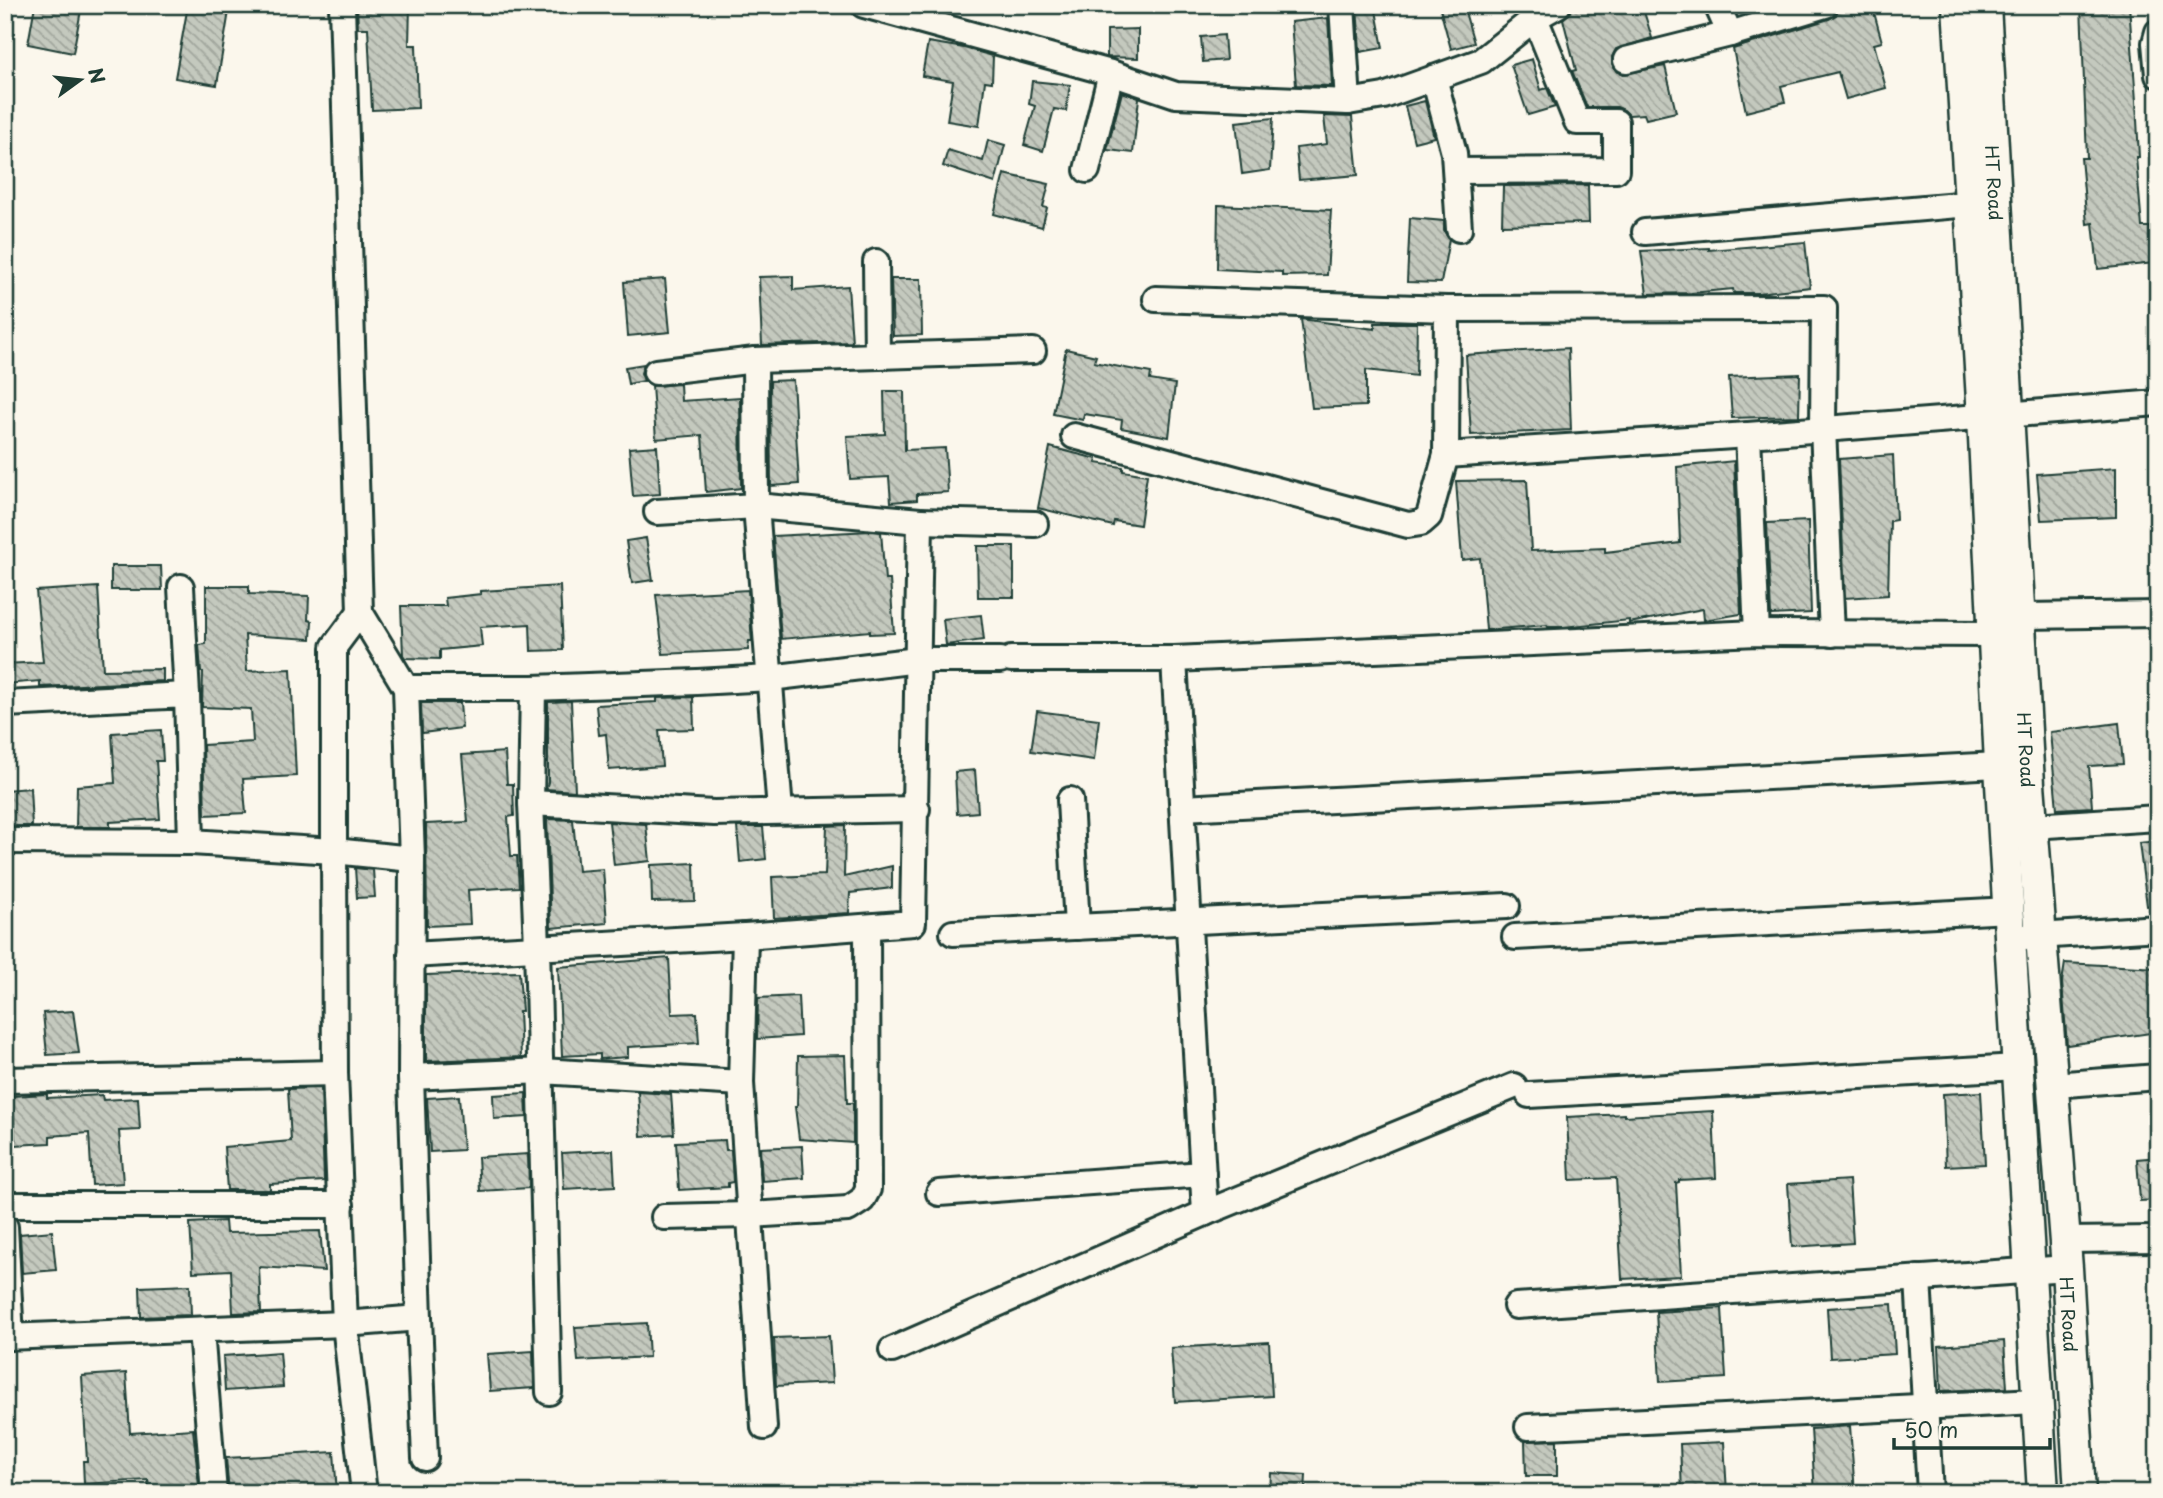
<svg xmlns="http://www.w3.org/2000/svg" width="2163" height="1498" font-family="'Playpen Sans',sans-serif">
  <defs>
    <pattern id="building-back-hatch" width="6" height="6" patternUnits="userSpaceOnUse" patternTransform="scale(1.75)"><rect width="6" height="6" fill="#c4c9be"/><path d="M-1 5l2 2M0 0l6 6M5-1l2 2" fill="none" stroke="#9fa49b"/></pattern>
  </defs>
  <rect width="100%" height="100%" fill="#fbf7ec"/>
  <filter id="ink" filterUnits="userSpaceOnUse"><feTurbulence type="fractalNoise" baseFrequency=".0143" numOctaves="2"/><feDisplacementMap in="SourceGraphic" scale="14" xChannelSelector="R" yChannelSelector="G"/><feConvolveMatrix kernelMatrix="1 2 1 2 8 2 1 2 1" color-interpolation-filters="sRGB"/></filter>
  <g filter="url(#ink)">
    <g fill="url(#building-back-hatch)" stroke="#1f3d34" stroke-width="2">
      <path d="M35,5H82L73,53L28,44Z"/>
      <path d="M188,5H230L217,85L175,78Z"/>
      <path d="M357,5H410L409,45H416L418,108L372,110L368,28H358Z"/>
      <path d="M1357,5H1375L1383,48L1360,52Z"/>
      <path d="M1439,5H1463L1474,43L1451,49Z"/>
      <path d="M1573,5H1642L1652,38L1616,49L1612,57V64L1616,71L1623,74L1665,66L1676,112L1646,119L1644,114L1629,115L1624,110L1617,107H1587L1572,71L1576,70L1563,19L1570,13Z"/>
      <path d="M1839,5H1872L1882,42L1874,44L1886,88L1846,99L1838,72L1781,86L1785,102L1746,112L1733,49L1829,19L1836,15Z"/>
      <path d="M2081,5H2129L2136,101L2139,157H2136L2142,227H2150L2154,263L2098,269L2093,223L2087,224L2081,158H2087Z"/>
      <path d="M1328,18L1332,86L1296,85L1291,22Z"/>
      <path d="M1138,29V58L1107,57V30Z"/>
      <path d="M1224,35L1226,60L1203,62L1201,37Z"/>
      <path d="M928,42L964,48L993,56L992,82L985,81L979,126L947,121L953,81L922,76Z"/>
      <path d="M1532,59L1541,90L1547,88L1555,107L1528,115L1511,65Z"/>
      <path d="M1032,81L1070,85L1066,111L1054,109L1043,151L1024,145L1035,106L1029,104Z"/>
      <path d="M1122,92L1139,98L1133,153L1107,150Z"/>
      <path d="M1425,101L1434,137L1414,142L1405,106Z"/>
      <path d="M1324,116L1352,117L1358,175L1299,180L1296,148L1327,144Z"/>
      <path d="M1273,118L1270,170L1242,174L1236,122Z"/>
      <path d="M988,140L1005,145L995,183L943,166L948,150L983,161Z"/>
      <path d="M1004,174L1049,184L1043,207L1047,208L1042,227L994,214Z"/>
      <path d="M1588,185L1589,223L1502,225L1503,186Z"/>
      <path d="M1218,205L1331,210L1327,275L1282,276V272L1217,269Z"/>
      <path d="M1410,218L1444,221V231L1449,239L1441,283L1407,282Z"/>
      <path d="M1805,242L1810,287L1758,293H1734L1733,289L1691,293L1647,294L1641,251L1709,248V250Z"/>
      <path d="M793,276V290L848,286L852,342L762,345L759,277Z"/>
      <path d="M665,279L670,332L628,336L624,282Z"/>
      <path d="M891,279H921L922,335L893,336Z"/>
      <path d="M1301,319L1375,329V323H1417L1416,376L1366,370V406L1312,408Z"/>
      <path d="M1568,348L1571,430L1471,435L1466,355Z"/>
      <path d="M1066,349L1096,356L1094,362L1151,373L1150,380L1175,384L1169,437L1121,428L1122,420L1084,414L1083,420L1053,414Z"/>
      <path d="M644,364L641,373L644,381L628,384L625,367Z"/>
      <path d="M1800,374L1799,416L1732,418L1729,377Z"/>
      <path d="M793,380L799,484L771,486L770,381Z"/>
      <path d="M680,384L681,401L740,397L741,488L706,492L702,435L656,439L652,386Z"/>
      <path d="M884,391H904L905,450L945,448L948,492L917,494V500L891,502L889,477L850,479L847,436L885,434Z"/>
      <path d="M657,446L660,494L633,496L629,448Z"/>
      <path d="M1050,447L1097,459L1096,463L1123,467V471L1147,475L1140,525L1114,521L1113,526L1038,508Z"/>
      <path d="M1893,455L1896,520L1890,521L1888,595L1845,598L1839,459Z"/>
      <path d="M1734,461L1741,614L1704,620L1703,609L1629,623V620L1563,627H1548L1547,625L1486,630L1480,558L1462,560L1456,481L1527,480L1531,551L1605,548V552L1680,543L1677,467Z"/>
      <path d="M2116,468V517L2041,520L2037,474Z"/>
      <path d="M1808,521L1811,613L1771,615L1767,523Z"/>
      <path d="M871,531L881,532L885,580H890L894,633L870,634V631L781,639L773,536Z"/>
      <path d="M646,538L653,580L632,583L626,541Z"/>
      <path d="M977,546H1014V597H978Z"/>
      <path d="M111,566H161L162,590H111Z"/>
      <path d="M206,586H249V594L309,596L308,620L312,621L311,639L245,635L247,671L291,669L296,776L243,779L246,813L205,815L203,745L253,742L251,709L202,707L203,672H201L199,645L206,644Z"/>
      <path d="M560,586L563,650L531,651L530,624L480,627L482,646L440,650V659L405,658L403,655L401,606H446L445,598L481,594V591Z"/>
      <path d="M98,587L103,670L163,669V681L40,687V681L5,684V664L43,662L36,591Z"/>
      <path d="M748,590L752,641H749L748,650L663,654L656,595Z"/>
      <path d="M981,615L984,640L946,645L943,619Z"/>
      <path d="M693,697L694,729L659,730L662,766L609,770L606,734L599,735L596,705L657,702V698Z"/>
      <path d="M571,701L575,791L546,789L548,782V702Z"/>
      <path d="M421,703H460L462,728L422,733Z"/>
      <path d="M1037,711L1099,719L1094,760L1031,751Z"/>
      <path d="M2119,723L2123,764L2089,766L2092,807L2057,809L2050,732Z"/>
      <path d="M161,730L163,761H156L160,819L110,822V827H76L77,786L115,783L112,733Z"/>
      <path d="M505,752L507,784H513L514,816L508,817L511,856H517L519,887L468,890L470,924L427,926L426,824L468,822L462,755Z"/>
      <path d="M975,770L978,812L957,814L955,772Z"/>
      <path d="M30,788L32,826H5V790Z"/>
      <path d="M547,819L573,820L578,871L603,869L607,923L551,928Z"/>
      <path d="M609,822L646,824L650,861L614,865Z"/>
      <path d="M845,825L844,877L892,866V888L850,893L849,913L774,918L772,877L825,875L827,826Z"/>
      <path d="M737,827H763L766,859L740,862Z"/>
      <path d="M2158,841V905L2147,906L2139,843Z"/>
      <path d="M694,863L695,901L652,902L651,865Z"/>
      <path d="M355,868L373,870L375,897L357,898Z"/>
      <path d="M669,958L672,1014L697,1013L699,1043L628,1047V1057L600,1059V1054L562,1056L558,967Z"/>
      <path d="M2065,963L2158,968V1032L2067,1045L2062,982Z"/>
      <path d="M519,972L522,1011H519L521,1057L426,1061V975Z"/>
      <path d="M798,996L800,1036L757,1039L758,998Z"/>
      <path d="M73,1011L79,1053L47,1055L43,1013Z"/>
      <path d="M845,1055L847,1103H853V1143L799,1139L795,1107H797L798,1056Z"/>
      <path d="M321,1088L324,1181L270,1184V1190H227L224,1147L291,1141L288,1089Z"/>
      <path d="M638,1092L671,1094L674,1134L641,1136Z"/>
      <path d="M1981,1092L1985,1164L1946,1166L1943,1094Z"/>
      <path d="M526,1093L527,1117L494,1119L493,1095Z"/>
      <path d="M47,1094V1098L102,1095L103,1100L138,1098L140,1130L119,1131L123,1183L92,1185L89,1133L50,1136V1143L15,1145L12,1096Z"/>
      <path d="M459,1096L463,1150L430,1152L427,1098Z"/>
      <path d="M1713,1111L1716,1178L1679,1180V1182L1676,1183L1681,1276L1622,1279L1616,1178L1570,1180L1567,1117L1624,1114V1116Z"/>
      <path d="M725,1140L726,1150H731L733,1182L728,1183V1187L679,1190L676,1142Z"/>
      <path d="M802,1146L804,1178L762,1181L760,1148Z"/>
      <path d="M613,1150L615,1186L564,1189L562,1153Z"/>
      <path d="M528,1154L529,1188L480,1191L478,1157Z"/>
      <path d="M2158,1157V1200L2140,1201L2137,1159Z"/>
      <path d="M1849,1180L1853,1243L1792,1247L1788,1184Z"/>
      <path d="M225,1221L226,1233L320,1231L324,1271L259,1267L261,1312L233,1313L231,1270L193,1272L190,1223Z"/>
      <path d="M52,1231L56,1270L22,1273L20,1234Z"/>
      <path d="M190,1285L191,1315L141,1317L140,1287Z"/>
      <path d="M1892,1304L1895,1354L1830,1358L1827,1308Z"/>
      <path d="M1722,1308L1726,1378L1660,1382L1656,1312Z"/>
      <path d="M647,1323L649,1357L578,1361L575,1327Z"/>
      <path d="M829,1336L832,1383L776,1386L774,1338Z"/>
      <path d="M2004,1341L2007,1388L1941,1391L1939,1346Z"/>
      <path d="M1269,1342L1272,1396L1175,1402L1171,1348Z"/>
      <path d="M533,1351L534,1388L490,1391L487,1354Z"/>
      <path d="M280,1352L283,1387L225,1391L223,1356Z"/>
      <path d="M126,1373L130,1433L193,1429L199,1486L149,1489L148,1480L84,1484L83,1461H87L82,1376Z"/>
      <path d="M1850,1426L1855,1493H1815L1811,1429Z"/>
      <path d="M1557,1440V1476H1526L1525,1441Z"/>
      <path d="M1724,1442L1727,1493H1682L1680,1444Z"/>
      <path d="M334,1452L337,1493H283V1489L229,1493L226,1458Z"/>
      <path d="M1271,1473L1306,1475L1305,1493H1270Z"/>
    </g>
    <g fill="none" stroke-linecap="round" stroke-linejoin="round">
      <defs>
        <g id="minor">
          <path d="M864,5L1111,73L1176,95L1348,102L1384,96L1481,61L1535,18L1558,5"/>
          <path d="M1342,5L1348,102"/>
          <path d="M2158,32L2155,43L2158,75"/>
          <path d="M1730,34L1825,5"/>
          <path d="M1626,60L1730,34L1717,5"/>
          <path d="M1434,78L1454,153L1459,229"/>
          <path d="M1087,170L1111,73"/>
          <path d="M1456,171L1616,170V122H1577L1535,18"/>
          <path d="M1645,232L1970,204"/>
          <path d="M876,262L877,356"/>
          <path d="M1447,309L1824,308L1823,428L1832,634"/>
          <path d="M755,360L756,506L780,811"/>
          <path d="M656,372L755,360L1033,351"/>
          <path d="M1748,435L1757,633"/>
          <path d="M1074,436L1408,525L1421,523L1429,516L1446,455L1447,309L1156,299"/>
          <path d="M1446,455L1748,435L2158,403"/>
          <path d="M920,521L1035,524"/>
          <path d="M181,587L187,695"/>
          <path d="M360,612L334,647V851L335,1073L345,1324L364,1493"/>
          <path d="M1011,659H1174L1757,633L1992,634L2020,616L2158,614"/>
          <path d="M1174,659L1205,1213"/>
          <path d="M406,688H533L697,682L770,678L918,660H1000"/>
          <path d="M533,688L531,803L537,946L549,1392"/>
          <path d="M5,704L187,695L191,842"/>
          <path d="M1070,800L1077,927"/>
          <path d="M531,803L714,813L917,809"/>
          <path d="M1183,808L2017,764"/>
          <path d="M2015,827L2158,818"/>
          <path d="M5,841L191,842L334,851L412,859"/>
          <path d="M953,933L1507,906"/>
          <path d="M745,936L741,1083L764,1427"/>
          <path d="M1515,937L2009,910"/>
          <path d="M2010,938L2158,928"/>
          <path d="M411,955L745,936L913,923L920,521L756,506L657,512"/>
          <path d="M411,1077L541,1071L741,1083"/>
          <path d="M5,1080L335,1073"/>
          <path d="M2053,1085L2158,1077"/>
          <path d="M1529,1095L2017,1067"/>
          <path d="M939,1193L1203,1174"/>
          <path d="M5,1205H341"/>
          <path d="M664,1217L749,1215L848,1209L862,1200L868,1189L867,927"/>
          <path d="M5,1227L11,1337"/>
          <path d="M2065,1240L2158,1239"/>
          <path d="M1918,1278L1930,1493"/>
          <path d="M1516,1306L2067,1268"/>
          <path d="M419,1318L425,1458"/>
          <path d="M201,1330L214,1493"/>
          <path d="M5,1337L345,1324L419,1318L411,1077L412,859L406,688L360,612L342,5"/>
          <path d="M892,1350L1205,1213L1514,1086"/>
          <path d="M1528,1427L2036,1401"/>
        </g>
        <g id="tertiary">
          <path d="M1958,5L1983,417L2001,784L2043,1493"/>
          <path id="s1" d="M1985,5L2029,784L2067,1268L2080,1493"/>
        </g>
      </defs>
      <use href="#minor" stroke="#1f3d34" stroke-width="30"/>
      <use href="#tertiary" stroke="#1f3d34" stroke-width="35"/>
      <use href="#minor" stroke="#fbf7ec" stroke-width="24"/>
      <use href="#tertiary" stroke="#fbf7ec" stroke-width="30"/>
    </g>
  </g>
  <g text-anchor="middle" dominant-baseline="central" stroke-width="5" stroke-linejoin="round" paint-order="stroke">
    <g font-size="18" fill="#1f3d34" stroke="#fbf7ec">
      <text stroke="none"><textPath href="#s1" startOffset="178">HT Road</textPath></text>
      <text stroke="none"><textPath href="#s1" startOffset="746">HT Road</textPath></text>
      <text stroke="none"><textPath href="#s1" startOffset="1312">HT Road</textPath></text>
    </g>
  </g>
  <rect width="2163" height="1498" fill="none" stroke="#fbf7ec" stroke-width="28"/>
  <rect x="14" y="14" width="2135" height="1470" fill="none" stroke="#1f3d34" stroke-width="2.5" filter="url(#ink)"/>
  <g transform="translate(80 80) rotate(75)" stroke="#fbf7ec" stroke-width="5" paint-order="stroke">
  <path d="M0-5L12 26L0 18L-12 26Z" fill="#1f3d34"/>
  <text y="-10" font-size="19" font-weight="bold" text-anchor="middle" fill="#1f3d34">N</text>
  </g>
  <path d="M1894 1438v10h156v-10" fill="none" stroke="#1f3d34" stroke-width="3.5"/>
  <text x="1904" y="1438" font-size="21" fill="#1f3d34" stroke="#fbf7ec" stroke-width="5" paint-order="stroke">50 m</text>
</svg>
